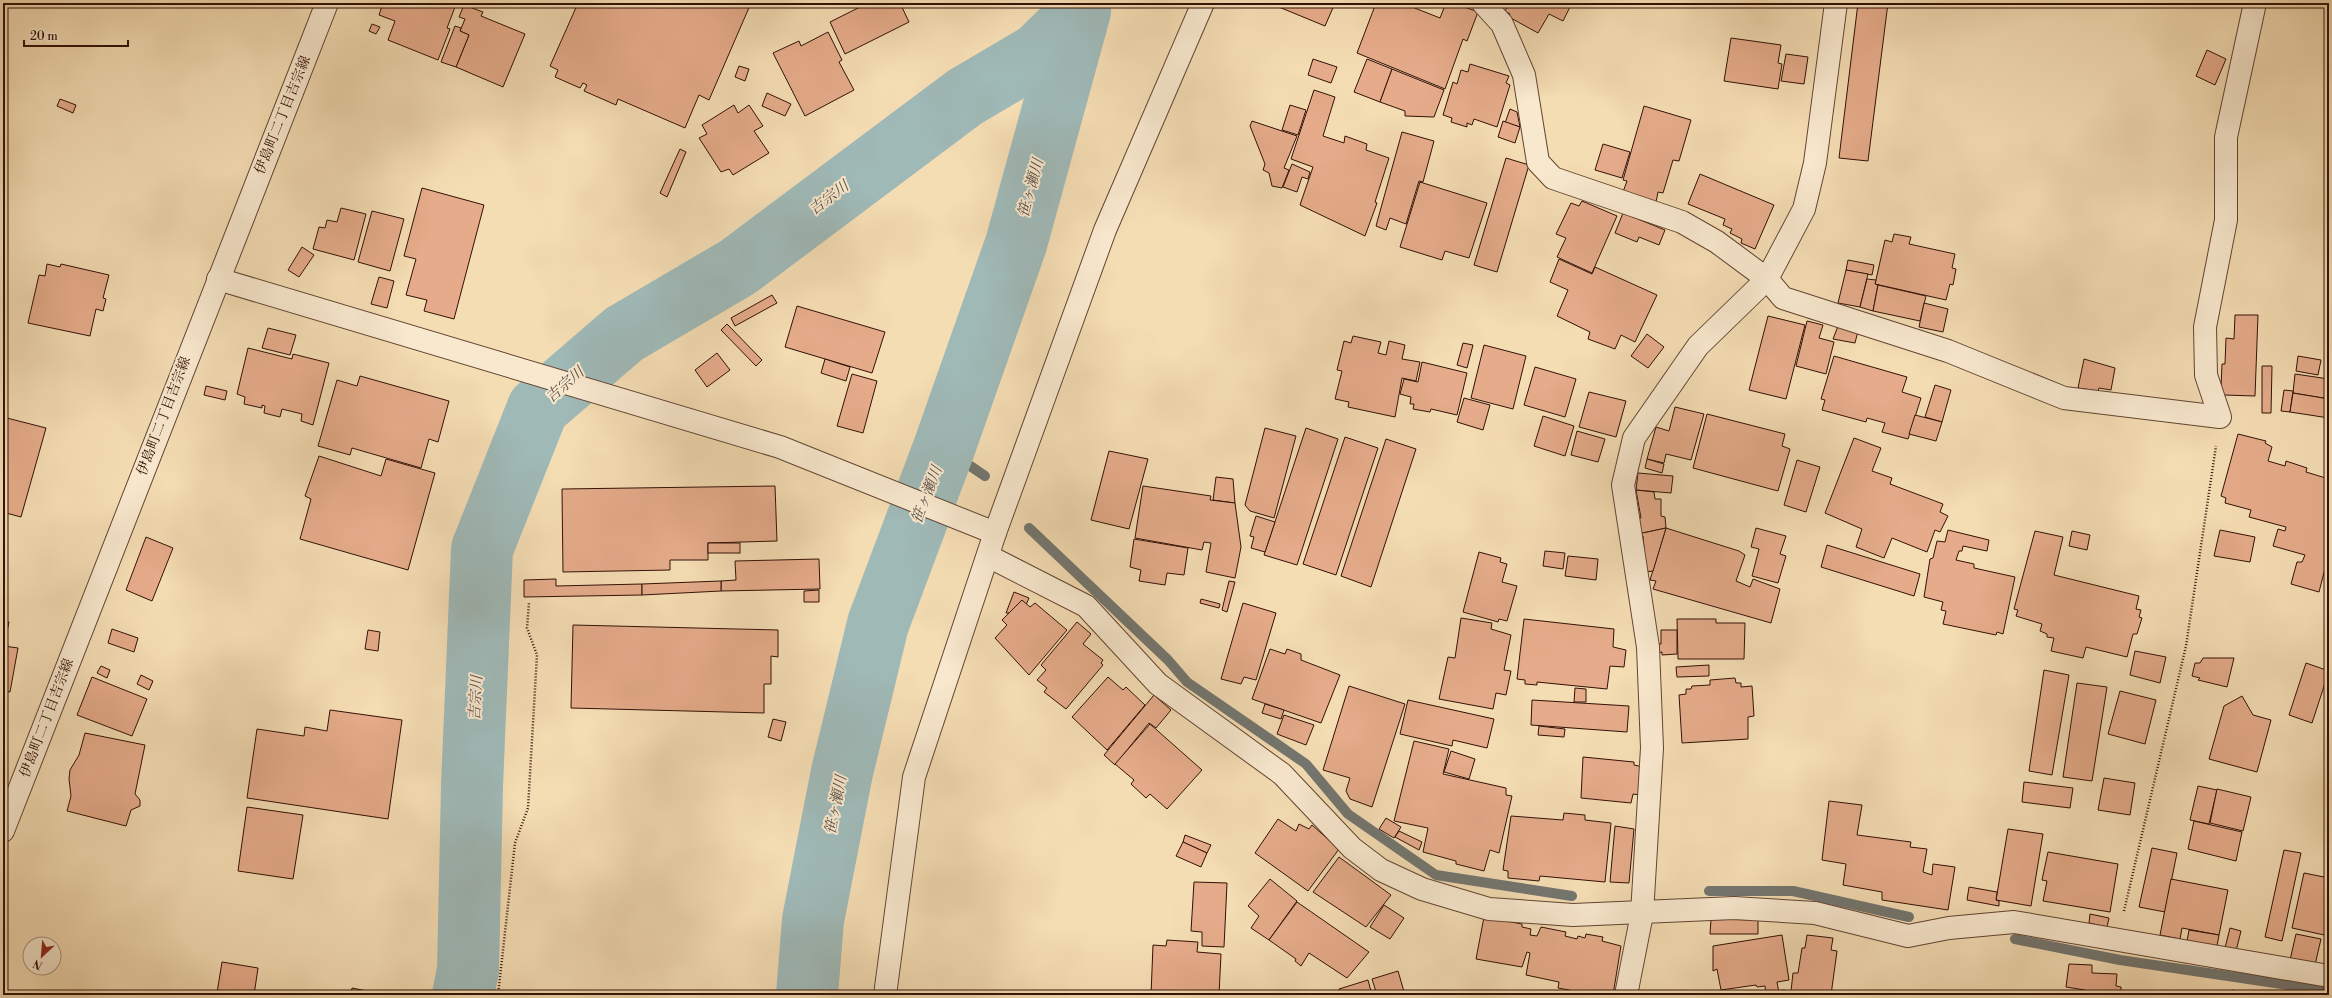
<svg xmlns="http://www.w3.org/2000/svg" width="2332" height="998" font-family="'Libre Bodoni','Noto Serif JP',serif">
  <rect width="100%" height="100%" fill="#f4dcb3"/>
  <filter id="stains"><feTurbulence type="fractalNoise" baseFrequency=".005" numOctaves="4"/><feColorMatrix values="0 0 0 0 .2 0 0 0 0 .09 0 0 0 0 .02 0 0 0 .5 -.17"/></filter>
  <radialGradient id="worn" r=".72"><stop offset=".6" stop-color="#630" stop-opacity="0"/><stop offset="1" stop-color="#630" stop-opacity=".3"/></radialGradient>
  <g fill="none" stroke-linecap="round" stroke-linejoin="round">
    <g stroke="#737670" stroke-width="10">
      <path d="M944,448L985,476"/>
      <path d="M1029,528L1168,660L1187,682L1306,764L1348,814L1436,875L1572,896"/>
      <path d="M1709,891H1793L1909,917"/>
      <path d="M2015,939L2120,960L2329,991"/>
    </g>
    <g stroke="#9fb9b7" stroke-width="62">
      <path d="M463,995L468,970L472,786L482,549L538,408L624,334L738,267L965,97L1038,54L1078,15"/>
      <path d="M807,995L813,920L842,772L878,624L944,448L1016,244L1080,11"/>
    </g>
  </g>
  <g fill="#e5ab8a" stroke="#321106">
    <path d="M383,3H445L455,7L447,28L450,29L438,60L388,40L395,21L379,15Z"/>
    <path d="M578,3H650L662,8L664,3H751L709,100L699,95L685,128L618,99L616,105L584,91L587,85L583,83L580,88L555,77L558,70L550,66Z"/>
    <path d="M868,3H900L909,22L845,54L830,22Z"/>
    <path d="M1275,3H1335L1325,26L1274,5Z"/>
    <path d="M1376,3L1392,5L1393,3H1402L1440,18L1446,3H1454L1478,12L1467,41L1463,39L1445,89L1357,53Z"/>
    <path d="M1509,3H1572L1563,21L1549,14L1538,33L1509,17L1510,14L1505,11Z"/>
    <path d="M1858,3H1888L1868,161L1839,158Z"/>
    <path d="M464,5L483,12L481,16L525,34L503,87L456,67L469,35L460,31L465,19L459,17Z"/>
    <path d="M372,24L380,27L376,34L369,31Z"/>
    <path d="M455,26L461,28L460,31L469,35L456,67L441,62Z"/>
    <path d="M828,32L842,60L839,62L854,90L805,116L773,53L799,41L801,46Z"/>
    <path d="M1731,38L1781,45L1778,63L1782,64L1778,89L1724,81Z"/>
    <path d="M2207,50L2226,59L2215,85L2196,76Z"/>
    <path d="M1786,54L1808,57L1804,84L1781,81Z"/>
    <path d="M1313,59L1337,67L1331,83L1308,75Z"/>
    <path d="M1367,59L1392,69L1380,102L1354,92Z"/>
    <path d="M1470,64L1509,76L1506,83L1510,85L1497,127L1474,119L1472,125L1467,123V127L1451,122L1452,118L1443,115L1453,82L1457,84L1461,70L1468,72Z"/>
    <path d="M739,66L749,69L745,81L735,77Z"/>
    <path d="M1392,69L1444,90L1434,117L1405,116V111L1380,102Z"/>
    <path d="M1314,90L1335,97L1323,136L1344,143L1345,136L1367,144L1366,150L1389,158L1375,202L1377,203L1365,236L1300,205L1313,167L1291,159Z"/>
    <path d="M767,93L791,104L785,116L762,106Z"/>
    <path d="M60,99L76,105L73,113L57,106Z"/>
    <path d="M734,105L738,113L749,105L763,126L754,131L769,153L733,175L729,169L721,172L699,138L707,134L702,125Z"/>
    <path d="M1290,105L1306,110L1298,135L1282,130Z"/>
    <path d="M1644,106L1691,120L1679,161L1673,160L1663,193L1658,192L1656,202L1623,192L1627,181L1623,180Z"/>
    <path d="M1510,109L1517,112L1520,127L1505,123Z"/>
    <path d="M1252,121L1297,136L1284,168L1289,170L1282,188L1272,186L1269,173L1263,170L1265,164L1250,126Z"/>
    <path d="M1503,121L1520,127L1515,143L1498,137Z"/>
    <path d="M1402,132L1434,141L1423,182L1419,181L1406,224L1390,218L1386,230L1376,226Z"/>
    <path d="M1603,144L1630,152L1622,178L1595,170Z"/>
    <path d="M680,149L686,152L667,197L660,193Z"/>
    <path d="M1506,158L1529,165L1497,272L1474,265Z"/>
    <path d="M1292,164L1310,172L1308,179L1302,177L1297,192L1283,187Z"/>
    <path d="M1700,174L1774,205L1755,249L1741,243L1742,239L1730,233L1732,229L1723,225L1725,219L1688,204Z"/>
    <path d="M1420,182L1487,203L1469,258L1445,251L1442,260L1400,247Z"/>
    <path d="M422,188L484,205L454,319L424,311L427,300L406,295L416,259L404,256Z"/>
    <path d="M1582,201L1617,216L1592,273L1557,257L1566,238L1556,234L1571,203L1579,206Z"/>
    <path d="M341,208L366,214L354,260L313,249L319,227L325,228L327,220L337,222Z"/>
    <path d="M372,211L404,219L390,271L358,262Z"/>
    <path d="M1623,213L1665,230L1659,245L1639,237L1637,242L1615,233Z"/>
    <path d="M1894,234L1911,237L1909,244L1955,254L1952,268L1956,269L1953,285L1950,284L1946,300L1875,284L1885,240L1892,242Z"/>
    <path d="M302,247L314,255L299,277L288,270Z"/>
    <path d="M1559,259L1592,274L1595,267L1657,295L1635,342L1621,335L1615,349L1588,339L1590,332L1557,316L1568,290L1550,282Z"/>
    <path d="M1848,260L1874,265L1872,275L1846,270Z"/>
    <path d="M47,264L60,267L61,264L109,275L103,298L106,299L103,311L96,309L90,336L28,323L39,275L45,276Z"/>
    <path d="M1846,270L1868,274L1860,307L1838,303Z"/>
    <path d="M379,277L394,281L387,308L371,304Z"/>
    <path d="M1867,279L1876,280L1875,284L1878,285L1873,311L1860,307Z"/>
    <path d="M1878,285L1926,296L1920,321L1873,311Z"/>
    <path d="M772,295L777,303L735,326L731,318Z"/>
    <path d="M1924,303L1948,309L1943,332L1919,327Z"/>
    <path d="M797,306L885,332L872,373L785,347Z"/>
    <path d="M2235,315H2258L2255,396L2224,395L2221,388L2222,364H2225L2226,338L2234,339Z"/>
    <path d="M1768,316L1805,325L1786,399L1749,390Z"/>
    <path d="M1807,321L1823,325L1819,338L1834,342L1826,374L1796,366Z"/>
    <path d="M727,324L762,360L756,366L721,330Z"/>
    <path d="M1838,326L1858,331L1855,343L1833,339Z"/>
    <path d="M268,328L296,335L290,355L262,348Z"/>
    <path d="M1647,334L1664,347L1648,368L1631,356Z"/>
    <path d="M1353,336L1381,342L1378,353L1386,355L1389,341L1405,345L1402,359L1420,362L1416,381L1402,378L1395,417L1348,407L1349,402L1335,399L1342,371L1337,370L1344,341L1351,343Z"/>
    <path d="M1463,343L1473,345L1467,368L1457,365Z"/>
    <path d="M1484,345L1526,356L1513,409L1471,398Z"/>
    <path d="M248,348L292,359L293,354L329,363L313,425L301,421L302,414L282,409L280,417L264,413L265,406L262,405V408L244,404L245,397L237,394Z"/>
    <path d="M717,353L730,370L707,387L695,370Z"/>
    <path d="M1834,356L1907,377L1902,392L1921,398L1908,439L1882,432L1885,423L1867,418L1866,422L1822,410L1825,400L1821,399Z"/>
    <path d="M2298,356L2321,360L2318,375L2296,371Z"/>
    <path d="M825,359L850,367L846,381L821,373Z"/>
    <path d="M2084,359L2115,368L2111,390L2099,388L2098,391L2078,388Z"/>
    <path d="M1422,362L1467,373L1457,415L1431,409L1430,412L1413,409L1414,404H1410L1411,397L1400,394L1404,379L1418,382Z"/>
    <path d="M2262,366H2272L2271,413H2262Z"/>
    <path d="M1535,367L1576,379L1565,417L1524,405Z"/>
    <path d="M852,374L877,381L863,433L837,426Z"/>
    <path d="M2295,374L2329,379V399L2293,393Z"/>
    <path d="M360,376L449,401L438,442L429,439L421,468L352,448L350,455L318,446L337,380L357,386Z"/>
    <path d="M1935,385L1951,390L1942,422L1925,417Z"/>
    <path d="M206,386L227,391L225,400L204,395Z"/>
    <path d="M2284,390L2293,391L2290,412L2281,411Z"/>
    <path d="M1589,392L1626,401L1616,437L1579,427Z"/>
    <path d="M2293,393L2329,399V418L2290,412Z"/>
    <path d="M1464,398L1490,405L1483,430L1457,422Z"/>
    <path d="M1675,407L1704,414L1691,460L1666,454L1664,463L1647,459L1656,427L1669,431Z"/>
    <path d="M3,409H5L3,417L46,428L21,517L6,513L3,523Z"/>
    <path d="M1707,414L1785,434L1782,446L1790,449L1778,491L1693,468Z"/>
    <path d="M1915,415L1942,422L1936,441L1909,434Z"/>
    <path d="M1543,416L1574,426L1565,456L1534,446Z"/>
    <path d="M1265,428L1296,436L1274,518L1250,511L1245,505Z"/>
    <path d="M1306,428L1338,439L1297,565L1264,555Z"/>
    <path d="M1577,431L1605,439L1598,462L1571,455Z"/>
    <path d="M2238,434L2266,441L2265,443L2272,447L2268,461L2285,466L2286,461L2307,468L2306,472L2329,479V519L2326,530L2329,531V553L2319,592L2291,584L2297,562H2302L2305,555L2273,546L2278,529L2285,531L2286,527L2249,517L2251,510L2225,503L2226,498L2221,496Z"/>
    <path d="M1345,437L1378,448L1336,575L1303,564Z"/>
    <path d="M1854,438L1881,448L1872,471L1892,478L1890,484L1943,504L1940,512L1948,516L1940,532L1935,530L1927,552L1892,538L1884,558L1856,547L1862,529L1825,513Z"/>
    <path d="M1386,439L1416,449L1371,587L1341,576Z"/>
    <path d="M1109,451L1148,459L1129,529L1091,520Z"/>
    <path d="M319,456L381,476L386,459L435,473L408,570L300,539L311,499L305,496Z"/>
    <path d="M1647,459L1664,464L1662,473L1645,468Z"/>
    <path d="M1797,460L1820,467L1806,512L1784,505Z"/>
    <path d="M1638,473L1673,476L1671,493L1636,490Z"/>
    <path d="M1216,477L1233,479L1235,503L1213,500Z"/>
    <path d="M775,486L777,541L708,543V560H670V570L563,572L562,489Z"/>
    <path d="M1143,486L1211,496L1210,500L1235,503L1241,547L1235,578L1206,572L1211,543L1204,542L1202,550L1135,538Z"/>
    <path d="M1636,490L1654,492L1655,499H1661V516L1665,517L1666,528L1638,534L1637,518H1641Z"/>
    <path d="M1256,516L1275,522L1265,552L1251,548L1254,537L1250,536Z"/>
    <path d="M1666,528L1739,551L1745,555L1736,581L1750,587L1753,579L1780,589L1771,623L1653,589L1656,581L1650,580Z"/>
    <path d="M1666,528L1653,571L1646,572L1643,536L1639,537L1638,534Z"/>
    <path d="M1756,528L1786,536L1780,554L1786,556L1778,583L1752,576L1759,549L1751,547Z"/>
    <path d="M1948,530L1989,540L1987,551L1963,546L1962,551H1959L1956,560L1974,564V568L2015,577L2003,634L1997,632L1996,635L1943,624L1946,611L1941,610L1943,602L1924,597L1930,559L1933,558L1937,541L1945,542Z"/>
    <path d="M2220,530L2255,537L2250,562L2214,556Z"/>
    <path d="M2035,531L2063,537L2054,575L2139,596L2136,609L2141,610L2139,617L2142,618L2137,634H2133L2127,657L2086,647L2083,658L2051,651L2054,638L2047,637V634L2040,631L2042,624L2016,616L2018,610L2014,609Z"/>
    <path d="M2072,531L2090,535L2087,550L2069,546Z"/>
    <path d="M146,537L173,548L152,601L126,590Z"/>
    <path d="M1134,539L1188,548L1184,575L1167,573L1165,585L1139,581L1141,570L1130,567Z"/>
    <rect x="708" y="543" width="32" height="10"/>
    <path d="M1827,545L1920,574L1914,596L1821,567Z"/>
    <path d="M1545,551L1565,553L1563,569L1543,566Z"/>
    <path d="M1479,552L1501,558L1500,562L1507,564L1502,582L1517,586L1507,621L1499,619L1498,622L1463,612Z"/>
    <path d="M1568,556L1598,559L1596,580L1565,576Z"/>
    <path d="M819,559L820,589L721,591V581L736,580L735,561Z"/>
    <path d="M556,579V586L642,584V595L524,597V580Z"/>
    <path d="M721,581V591L642,595V584Z"/>
    <path d="M1229,581L1235,582L1227,612L1222,610Z"/>
    <path d="M819,590V602H804V591Z"/>
    <path d="M1014,592L1029,598L1026,605L1022,600L1009,613H1006Z"/>
    <path d="M1201,599L1220,604L1219,608L1200,603Z"/>
    <path d="M1022,600L1030,607L1035,603L1067,630L1029,675L995,638L1007,625L1002,620Z"/>
    <path d="M1243,603L1276,613L1256,680L1244,677L1241,684L1221,679Z"/>
    <path d="M1461,618L1492,623L1491,629L1511,635L1504,670L1511,671L1506,695L1496,693L1493,709L1439,699L1448,657L1455,658Z"/>
    <path d="M1524,619L1614,629L1613,647L1626,650L1624,667L1610,666L1607,689L1537,682V685L1525,684V680L1517,679Z"/>
    <path d="M1677,619H1716V623H1745L1744,659H1678Z"/>
    <path d="M3,622H9L4,646L18,648L10,692L3,691Z"/>
    <path d="M1077,622L1091,634L1083,644L1103,660L1101,663L1103,665L1066,709L1044,692L1047,688L1037,680L1046,670L1041,665Z"/>
    <path d="M573,625L778,630V657L771,656V684H764V713L571,708Z"/>
    <path d="M112,629L138,638L134,652L108,643Z"/>
    <path d="M368,630L380,632L378,651L365,649Z"/>
    <path d="M1661,630H1677V654L1662,655V652L1657,653V644H1661Z"/>
    <path d="M1270,649L1285,654L1287,649L1301,654V660L1340,675L1321,723L1252,699Z"/>
    <path d="M2135,651L2166,657L2160,683L2130,675Z"/>
    <path d="M2203,658H2234L2227,687L2198,680L2200,678L2192,676L2195,663H2200Z"/>
    <path d="M2306,663L2329,671L2312,723L2289,715Z"/>
    <path d="M1709,665V676L1677,677L1676,667Z"/>
    <path d="M101,666L110,670L107,678L97,673Z"/>
    <path d="M2044,670L2069,675L2052,775L2029,771Z"/>
    <path d="M141,675L153,681L149,690L137,684Z"/>
    <path d="M92,677L147,699L132,736L77,715Z"/>
    <path d="M1108,677L1123,690L1126,687L1145,705L1107,750L1072,717Z"/>
    <path d="M1735,678L1736,683H1741V687L1752,686L1754,716L1748,717V739L1682,743L1679,695L1686,694V689H1691L1692,686L1710,685V680Z"/>
    <path d="M2077,683L2107,687L2092,781L2063,777Z"/>
    <path d="M1349,686L1405,704L1372,807L1350,799L1346,791L1350,778L1323,770Z"/>
    <path d="M1575,688L1586,689V702H1574Z"/>
    <path d="M2120,691L2156,700L2145,744L2108,734Z"/>
    <path d="M1154,695L1171,710L1156,728L1149,723L1115,765L1104,755Z"/>
    <path d="M2242,696L2253,715L2271,720L2257,772L2209,759L2224,706Z"/>
    <path d="M1408,700L1494,719L1487,748L1453,740L1452,746L1400,734Z"/>
    <path d="M1532,700L1629,706L1627,732L1531,725Z"/>
    <path d="M1265,704L1284,710L1281,719L1262,713Z"/>
    <path d="M330,710L402,720L388,819L247,798L257,729L304,736L305,727L327,731Z"/>
    <path d="M1284,715L1314,725L1306,745L1277,734Z"/>
    <path d="M773,719L786,722L781,741L768,737Z"/>
    <path d="M1150,724L1202,770L1167,809L1150,794L1146,798L1131,784L1134,780L1115,764Z"/>
    <path d="M1539,726L1565,729L1564,737L1538,735Z"/>
    <path d="M85,733L145,745L135,794L140,800V806L131,810L126,826L67,811L71,796L69,779L70,770L79,755Z"/>
    <path d="M1414,741L1449,749L1443,774L1506,788V795L1512,796L1499,853L1490,850L1484,871L1456,864V861L1423,852L1428,828L1394,821Z"/>
    <path d="M1451,751L1475,759L1469,779L1444,772Z"/>
    <path d="M1583,757L1634,762V765L1643,767L1640,795L1633,794L1631,803L1581,798Z"/>
    <path d="M2104,778L2135,783L2130,815L2098,810Z"/>
    <path d="M2024,782L2073,788L2070,808L2022,802Z"/>
    <path d="M2198,786L2217,790L2209,824L2190,820Z"/>
    <path d="M2217,789L2251,797L2243,831L2210,823Z"/>
    <path d="M1829,801L1862,805L1857,835L1911,842L1910,847L1927,849L1923,872L1932,875L1933,864L1955,867L1948,910L1882,900V892L1843,885L1846,864L1822,860Z"/>
    <path d="M247,807L303,815L293,879L238,871Z"/>
    <path d="M1564,813L1585,815V820L1611,823L1605,882L1540,876L1539,881L1508,878V871L1503,870L1511,816L1563,820Z"/>
    <path d="M1386,818L1401,827L1394,838L1379,829Z"/>
    <path d="M1278,819L1296,831L1299,824L1309,829L1312,825L1339,849L1308,891L1255,853Z"/>
    <path d="M2194,821L2242,832L2236,861L2188,849Z"/>
    <path d="M1615,826L1634,829L1629,883L1610,882Z"/>
    <path d="M2008,829L2043,834L2031,906L1996,900Z"/>
    <path d="M1399,831L1422,842L1419,850L1395,837Z"/>
    <path d="M1185,835L1211,845L1207,853L1183,842Z"/>
    <path d="M1183,842L1207,853L1201,867L1176,856Z"/>
    <path d="M2152,848L2177,853L2165,912L2139,907Z"/>
    <path d="M2284,850L2301,853L2282,941L2265,937Z"/>
    <path d="M2048,852L2118,864L2110,912L2043,901L2047,881L2042,880Z"/>
    <path d="M1339,857L1391,895L1366,927L1313,892Z"/>
    <path d="M2304,873L2329,878V936L2292,928Z"/>
    <path d="M1270,879L1297,901L1269,940L1251,928L1259,916L1248,906Z"/>
    <path d="M2171,879L2228,890L2219,935L2182,928L2180,939L2160,935Z"/>
    <path d="M1194,882L1227,883L1224,947L1202,946V932L1191,931Z"/>
    <path d="M1969,887L1997,892L1996,900L1999,901V906L1967,900Z"/>
    <path d="M1297,902L1369,952L1347,978L1309,953L1301,966L1295,961L1296,959L1269,940Z"/>
    <path d="M1384,905L1404,918L1390,939L1370,927Z"/>
    <path d="M2090,914L2109,918L2107,927L2089,923Z"/>
    <path d="M1484,917L1522,924V927L1531,929L1530,935L1537,936L1541,927L1566,932L1565,936L1577,939L1578,936L1585,938L1586,934L1603,937L1602,941L1621,946L1613,995H1595L1558,988L1559,982L1526,975L1530,953L1527,952L1522,967L1476,959Z"/>
    <path d="M1711,919L1758,920V934H1710Z"/>
    <path d="M2230,928L2241,931L2236,951L2225,948Z"/>
    <path d="M2189,930L2219,935L2217,946L2187,941Z"/>
    <path d="M2296,934L2321,939L2315,965L2290,960Z"/>
    <path d="M1782,935L1789,980L1777,982L1779,993L1766,995L1765,986L1757,987L1756,985L1721,990L1717,969L1713,971V946Z"/>
    <path d="M1807,935L1833,938L1831,950L1837,951L1831,995H1781L1782,990L1791,991L1793,973H1798L1802,948H1805Z"/>
    <path d="M1167,940L1198,942L1197,952L1221,954L1219,995H1151L1153,945L1166,946Z"/>
    <path d="M222,962L258,968L254,995L217,993Z"/>
    <path d="M2069,964L2092,965V973L2117,974L2116,986L2121,987V995H2084L2085,990L2066,987Z"/>
    <path d="M1398,971L1405,995H1377L1372,979Z"/>
    <path d="M1368,980L1372,995H1341L1339,989Z"/>
    <path d="M352,988L367,991L366,995H351Z"/>
    <path d="M2232,990L2257,995H2231Z"/>
  </g>
  <g fill="none" stroke-linecap="round" stroke-linejoin="round">
    <defs>
      <g id="minor">
        <path d="M1483,3L1502,24L1524,75L1538,162L1553,178L1682,222L1717,242L1767,279L1783,298L1948,351L2064,398L2220,417L2206,375L2205,327L2226,220V137L2255,3"/>
        <path d="M218,279L780,447L995,533"/>
        <path d="M988,556L1086,606L1158,684L1282,774L1352,848L1381,870L1422,889L1489,909L1573,915L1734,908L1815,913L1908,936L1949,928L2014,922L2329,976"/>
        <path d="M3,831L327,3"/>
        <path d="M885,995L914,777L995,533L1105,230L1203,3"/>
        <path d="M1626,995L1642,914L1652,748L1648,647L1623,485L1634,438L1698,346L1767,279L1804,209L1815,163L1836,3"/>
      </g>
    </defs>
    <use href="#minor" stroke="#624431" stroke-width="24"/>
    <g stroke="#321106" stroke-width="2.5" stroke-dasharray="1 2" stroke-linecap="butt">
      <path d="M2124,911L2186,646L2216,446"/>
      <path d="M498,995L515,843L528,808L537,655L527,628L529,603"/>
    </g>
    <use href="#minor" stroke="#f8e8ce" stroke-width="22"/>
  </g>
  <g text-anchor="middle" dominant-baseline="central" stroke-width="4" stroke-linejoin="round" paint-order="stroke">
    <g font-size="14" fill="#321106" stroke="#f8e8ce">
      <text transform="translate(283 115) rotate(-68)">伊島町二丁目吉宗線</text>
      <text transform="translate(164 416) rotate(-69)">伊島町二丁目吉宗線</text>
      <text transform="translate(47 718) rotate(-69)">伊島町二丁目吉宗線</text>
    </g>
    <g font-size="15" font-style="italic" fill="#584c44" stroke="#f8e8ce">
      <text transform="translate(1031 188) rotate(-75)">笹ヶ瀬川</text>
      <text transform="translate(829 198) rotate(-37)">吉宗川</text>
      <text transform="translate(565 385) rotate(-41)">吉宗川</text>
      <text transform="translate(927 495) rotate(-69)">笹ヶ瀬川</text>
      <text transform="translate(476 698) rotate(-87)">吉宗川</text>
      <text transform="translate(836 805) rotate(-79)">笹ヶ瀬川</text>
    </g>
  </g>
  <rect width="2332" height="998" fill="none" stroke="#f4dcb3" stroke-width="16"/>
  <rect x="4" y="4" width="2324" height="990" fill="none" stroke="#321106" stroke-width="2"/>
  <rect x="8" y="8" width="2316" height="982" fill="none" stroke="#321106"/>
  <g transform="translate(42 956) rotate(206)"><circle r="19" fill="#f8e8ce" stroke="#a9927e"/>
  <path d="M0-3L7 15L0 10L-7 15Z" fill="#8f2418"/>
  <text y="-6" font-size="11" font-weight="bold" text-anchor="middle" fill="#321106">N</text>
  </g>
  <path d="M24 40v6h104v-6" fill="none" stroke="#321106" stroke-width="2"/>
  <text x="30" y="40" font-size="12" fill="#321106" stroke="#f8e8ce" stroke-width="3" paint-order="stroke">20 m</text>
  <rect width="100%" height="100%" filter="url(#stains)"/>
  <rect width="100%" height="100%" fill="url(#worn)"/>
</svg>
